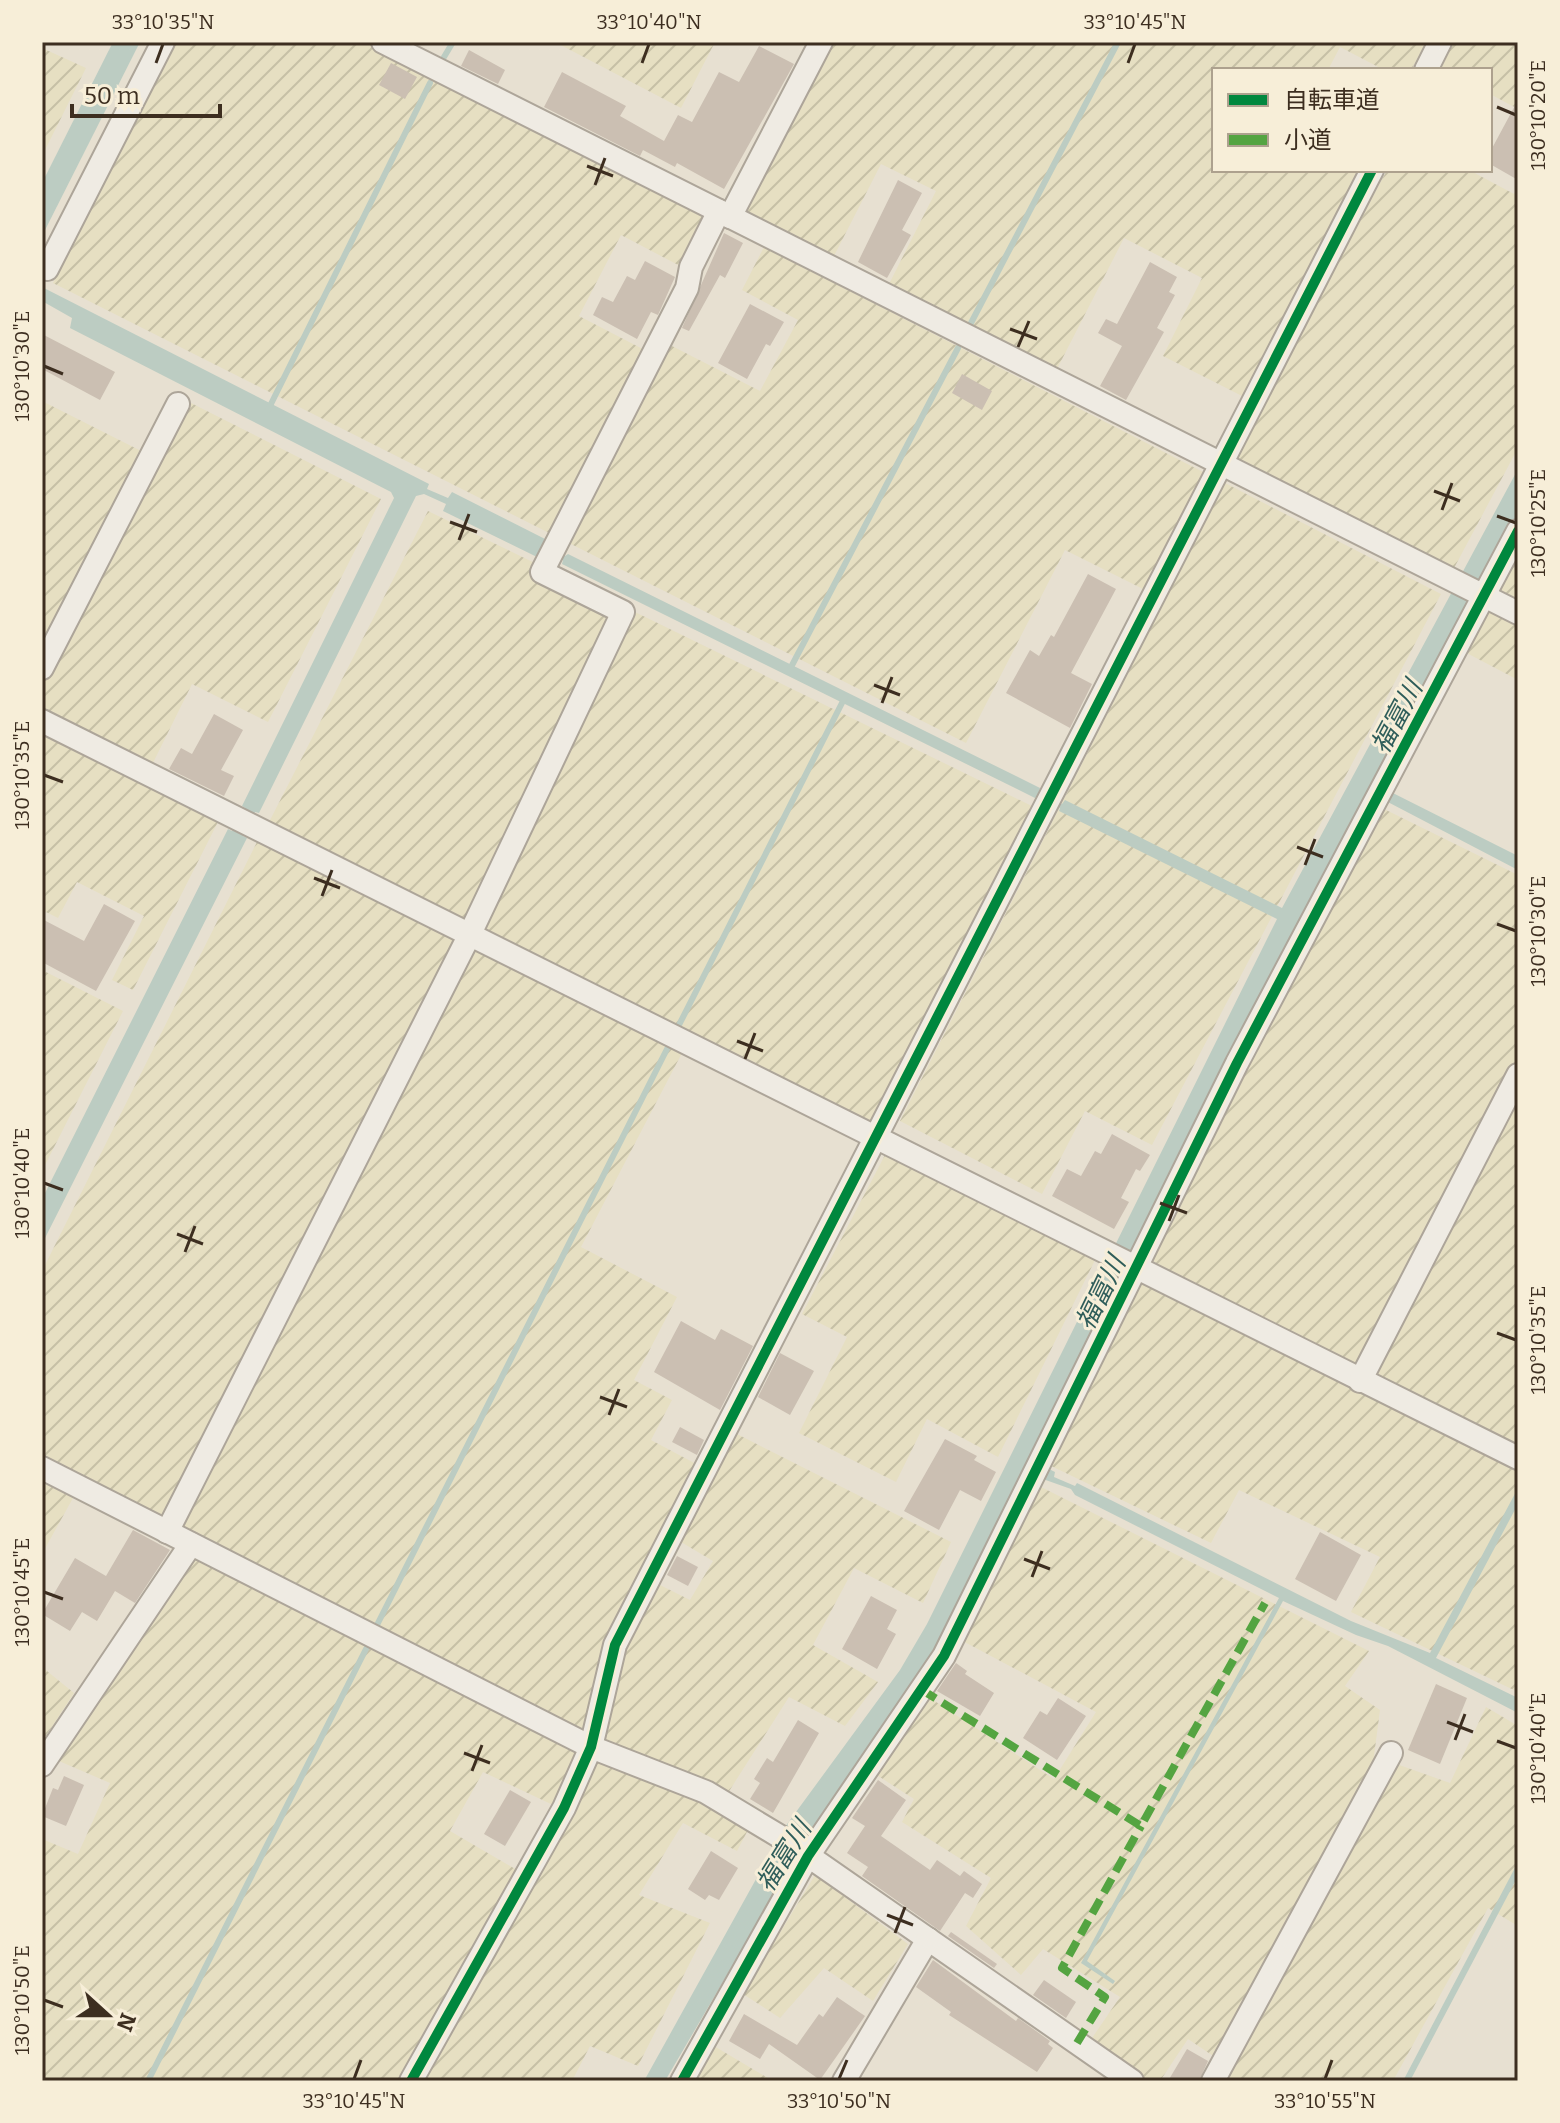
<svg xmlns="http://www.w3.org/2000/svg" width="1560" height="2123" font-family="Bitter,'Noto Sans JP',serif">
  <defs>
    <pattern id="farmland-furrows" width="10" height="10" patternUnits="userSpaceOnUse" patternTransform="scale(2)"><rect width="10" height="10" fill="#e6dfc2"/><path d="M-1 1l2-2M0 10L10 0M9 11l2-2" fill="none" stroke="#c6c0a6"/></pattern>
  </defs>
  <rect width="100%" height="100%" fill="#e7e0d1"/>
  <g fill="url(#farmland-furrows)">
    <path d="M175,42H366L707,219L682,267L621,235L579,316L660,358L668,344L760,391L798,320L742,290L764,247L1205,473L1145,590L1065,550L966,743L53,283Z"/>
    <path d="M555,42H715L681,108Z"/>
    <path d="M831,42H1426L1411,70H1384L1340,47L1328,70H1214V170H1358L1244,397L1163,356L1202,278L1124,238L1057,369L889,284L936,191L881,164L834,256L743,210Z"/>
    <path d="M1454,42H1518V109L1490,94V70L1441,68Z"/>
    <path d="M42,48L86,68L42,156Z"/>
    <path d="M1387,170H1469L1514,194L1518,187V278L1513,289L1518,295V448L1453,570L1234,461Z"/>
    <path d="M42,401L159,460L189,402L381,499L268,722L192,684L145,779L220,818L133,990L112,980L144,916L77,882L58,918L42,910Z"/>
    <path d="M1225,483L1441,594L1152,1145L1085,1111L1042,1194L900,1121Z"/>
    <path d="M428,511L1034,807L871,1126L266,828Z"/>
    <path d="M1518,544V680L1461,650Z"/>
    <path d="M1380,807L1518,875V1692L1351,1612L1380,1557L1239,1490L1211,1543L1045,1463Z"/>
    <path d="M258,840L683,1051L581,1247L677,1297L634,1380L672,1400L651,1440L698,1465L600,1656L582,1737L42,1458V1271Z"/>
    <path d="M42,970L123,1011L42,1171Z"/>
    <path d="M886,1153L1096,1258L998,1457L927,1419L896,1482L799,1433L847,1337L802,1314Z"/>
    <path d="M735,1433L951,1542L923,1603L854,1568L813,1645L878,1682L845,1726L789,1697L726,1796L603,1742L621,1655L660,1585L690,1600L713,1561L681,1542Z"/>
    <path d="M42,1482L73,1498L42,1554Z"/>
    <path d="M1035,1484L1369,1651L1345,1686L1380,1710L1374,1756L1450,1783L1486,1707L1518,1726V1926L1488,1908L1393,2081H1220L1228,2066L1188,2039L1160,2081H1146L1090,2041L1120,1997L1043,1949L1021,1975L966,1926L991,1878L902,1822L914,1799L869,1770L930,1698L1054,1779L1096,1712L959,1639Z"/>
    <path d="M194,1555L580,1748L553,1805L483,1772L450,1831L517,1870L401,2081H42V1839L78,1854L110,1783L59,1761Z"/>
    <path d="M42,1667L74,1693L42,1742Z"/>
    <path d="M595,1761L718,1810L748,1830L737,1851L683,1823L639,1895L710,1923L638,2066L590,2046L572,2081H423Z"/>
    <path d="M815,1875L908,1944L873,2001L824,1968L780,2018L743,1994Z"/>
    <path d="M714,2046L773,2081H693Z"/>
  </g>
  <g fill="#bcccc2">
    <path d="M113,42H140L42,236V183Z"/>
    <path d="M42,287L429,484L427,489L448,498L452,492L547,540L544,546L565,556L568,554L1040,788L1039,792L1062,804L1065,800L1282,908L1518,469V512L1373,783L1518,856V870L1384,800L1372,787L1045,1467L1055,1472L1054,1477L1075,1486L1077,1483L1351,1621L1430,1653L1518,1488V1504L1436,1658L1518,1698V1713L1388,1646L1356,1635L1283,1601L1087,1961L1115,1981L1113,1984L1081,1963L1279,1598L1075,1495L1071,1489L1040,1478L915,1685L796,1857L665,2081H644L785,1827L900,1670L927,1624L1277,919L1059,811L1060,808L1037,796L1035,798L562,564L563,560L542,550L537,557L443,511L446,504L424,494L416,496L259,813L255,812L243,836L247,838L42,1244V1199L228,829L232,831L245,808L242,806L394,498L391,492L70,328L72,318L42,301Z"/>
    <path d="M1518,1862V1876L1410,2081H1403Z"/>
  </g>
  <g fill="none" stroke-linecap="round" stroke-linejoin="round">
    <g stroke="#bcccc2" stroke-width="6">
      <path d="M444,57L453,42"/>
      <path d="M971,323L1118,42"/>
      <path d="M268,410L430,83"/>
      <path d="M789,671L958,348"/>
      <path d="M679,1025L845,697"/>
      <path d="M377,1625L667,1049"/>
      <path d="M148,2081L366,1649"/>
    </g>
  </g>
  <g fill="#cbbfb2">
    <path d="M759,46L794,64L724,189L677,163L675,167L643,150L640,156L544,107L562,72L626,106L620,116L664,141L678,115L692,122L719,72L739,82Z"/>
    <path d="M469,50L505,70L498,84L461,66Z"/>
    <path d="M391,63L417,77L405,99L379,85Z"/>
    <path d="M1518,100V180L1490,164V152Z"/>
    <path d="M898,180L922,193L902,230L911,235L887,278L858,262Z"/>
    <path d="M724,233L743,243L725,278L720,275L689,331L682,328Z"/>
    <path d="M645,261L675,277L658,315L651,312L637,339L593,315L602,297L613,302L627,276L635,280Z"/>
    <path d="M1150,262L1177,277L1169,292L1175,295L1157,328L1164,332L1126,400L1100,386L1122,346L1098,333L1106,319L1117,324Z"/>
    <path d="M750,304L784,322L770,346L766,344L747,379L718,363Z"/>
    <path d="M42,334L115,372L100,400L42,369Z"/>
    <path d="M962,374L992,391L982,410L952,393Z"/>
    <path d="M1088,574L1116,589L1071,673L1092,684L1070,728L1006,693L1030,650L1039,656L1051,635L1054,637Z"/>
    <path d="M214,714L243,730L221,770L234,776L224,796L169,769L181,748L192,754Z"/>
    <path d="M104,904L135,921L96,991L42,962V919L84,941Z"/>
    <path d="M1112,1134L1150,1155L1140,1171L1136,1169L1121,1198L1129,1202L1114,1229L1052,1196L1067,1169L1081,1176L1095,1151L1101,1154Z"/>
    <path d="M681,1321L715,1340L721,1329L753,1346L720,1410L654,1372Z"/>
    <path d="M780,1353L814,1371L790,1415L758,1397Z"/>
    <path d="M680,1427L704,1440L697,1455L672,1442Z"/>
    <path d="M945,1439L977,1456L974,1460L996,1472L981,1501L960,1490L939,1530L904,1511Z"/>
    <path d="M133,1530L170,1550L135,1603L115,1591L97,1621L82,1612L70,1631L42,1614L75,1558L106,1576Z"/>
    <path d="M1320,1532L1361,1555L1336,1601L1295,1579Z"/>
    <path d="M677,1556L698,1567L688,1586L667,1575Z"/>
    <path d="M871,1596L897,1610L887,1629L896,1634L877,1669L842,1649Z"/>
    <path d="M956,1663L967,1671L965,1674L994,1693L980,1716L937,1691Z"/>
    <path d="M1436,1684L1467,1698L1440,1764L1408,1750Z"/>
    <path d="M1058,1698L1086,1716L1057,1760L1023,1738L1040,1711L1047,1715Z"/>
    <path d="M798,1720L819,1733L773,1813L750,1799L760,1783L754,1779L767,1758L773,1762Z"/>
    <path d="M64,1776L84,1785L66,1826L42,1816L53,1788L58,1790Z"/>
    <path d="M878,1780L906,1800L881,1836L930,1870L937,1860L960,1876L964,1871L982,1884L973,1898L965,1893L940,1931L862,1876L868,1867L847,1853L865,1826L852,1818Z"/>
    <path d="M510,1790L531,1802L505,1846L484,1834Z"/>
    <path d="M711,1851L738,1868L719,1900L709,1895L705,1900L688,1889Z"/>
    <path d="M951,1932L997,1964L994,1968L948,1936Z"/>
    <path d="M933,1960L1016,2021L1018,2018L1050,2041L1048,2044L1053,2048L1037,2072L949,2015L951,2012L916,1987Z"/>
    <path d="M1044,1980L1076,2002L1066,2018L1033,1995Z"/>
    <path d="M837,1997L865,2016L820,2080L769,2044L760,2059L729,2041L744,2014L797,2045L819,2014L823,2017Z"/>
    <path d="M1187,2049L1208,2061L1199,2081H1168Z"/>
  </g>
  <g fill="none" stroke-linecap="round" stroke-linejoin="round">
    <defs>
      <g id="street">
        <path d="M383,42L1518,613"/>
        <path d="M1426,70L1440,42"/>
        <path d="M730,217L821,42"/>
        <path d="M47,269L163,42"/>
        <path d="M42,668L178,404"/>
        <path d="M42,721L1518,1458"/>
        <path d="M1360,1381L1518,1075"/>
        <path d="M42,1468L591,1747L706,1792L784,1839L1132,2081"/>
        <path d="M167,1532L469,936L623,612L542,572L687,288L691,267L719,211"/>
        <path d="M42,1765L191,1544"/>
        <path d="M411,2081L564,1808L591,1747L615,1645L1372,170"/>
        <path d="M682,2081L808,1856L944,1656L1237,1063L1518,531"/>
        <path d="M844,2081L928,1939"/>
        <path d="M1213,2081L1391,1753"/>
      </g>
    </defs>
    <use href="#street" stroke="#ada599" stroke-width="26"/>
    <use href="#street" stroke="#efebe3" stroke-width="22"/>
    <g stroke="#54a441" stroke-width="8" stroke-dasharray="16 8" stroke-linecap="butt">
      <path d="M922,1690L1141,1826L1265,1603"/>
      <path d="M1077,2043L1105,1997L1062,1968L1141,1826"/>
    </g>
    <defs>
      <g id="cycleway">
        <path d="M411,2081L564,1808L591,1747L615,1645L1372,170"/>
        <path d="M682,2081L808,1856L944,1656L1237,1063L1518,531"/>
      </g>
    </defs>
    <use href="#cycleway" stroke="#f7eed8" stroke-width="15"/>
    <use href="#cycleway" stroke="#00873e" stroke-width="10"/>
  </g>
  <path fill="none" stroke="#3d2e20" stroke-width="3" d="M156,63L163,44M642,63L649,44M1128,63L1135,44M1497,107L1516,115M587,166L613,176M595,185L605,158M1010,329L1037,339M1018,347L1029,321M44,366L63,374M1434,491L1460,501M1442,510L1452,483M1497,516L1516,523M450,522L477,532M459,540L469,514M874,685L900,695M882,703L892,677M44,775L63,782M1297,847L1323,857M1305,865L1315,839M314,878L340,888M322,896L332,870M1497,924L1516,931M737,1041L763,1051M745,1059L755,1033M44,1183L63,1190M1160,1203L1187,1213M1169,1221L1179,1195M177,1234L203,1244M185,1252L195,1226M1497,1333L1516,1340M600,1397L627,1407M609,1415L619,1389M1024,1559L1050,1569M1032,1577L1042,1551M44,1592L63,1599M1447,1722L1473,1732M1455,1740L1465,1714M1497,1741L1516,1748M464,1753L490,1763M472,1771L482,1745M887,1915L913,1925M895,1933L905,1907M44,2000L63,2007M354,2079L361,2060M839,2079L847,2060M1325,2079L1332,2060"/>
  <g text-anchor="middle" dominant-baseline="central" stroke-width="6" stroke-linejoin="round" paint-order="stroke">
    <g font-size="26" font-style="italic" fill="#2f5d5a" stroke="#f7eed8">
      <text transform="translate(1397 717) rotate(-62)">福富川</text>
      <text transform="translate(1101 1293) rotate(-64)">福富川</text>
      <text transform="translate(784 1856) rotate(-58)">福富川</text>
    </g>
  </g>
  <rect width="1560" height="2123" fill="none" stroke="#f7eed8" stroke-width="88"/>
  <rect x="1212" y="68" width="280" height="104" fill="#f7eed8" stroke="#ada18e" stroke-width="2"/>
  <rect x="1228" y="94" width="40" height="12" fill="#00873e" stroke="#ada18e" stroke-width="2"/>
  <text x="1284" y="108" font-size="24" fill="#3d2e20">自転車道</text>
  <rect x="1228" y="134" width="40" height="12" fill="#54a441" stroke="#ada18e" stroke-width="2"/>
  <text x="1284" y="148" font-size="24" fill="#3d2e20">小道</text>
  <g transform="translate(108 2015) rotate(111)" stroke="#f7eed8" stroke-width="6" paint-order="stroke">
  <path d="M0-6L14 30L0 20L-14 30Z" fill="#3d2e20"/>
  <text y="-12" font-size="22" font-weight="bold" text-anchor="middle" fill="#3d2e20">N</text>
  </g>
  <path d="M72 104v12h148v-12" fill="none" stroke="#3d2e20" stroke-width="4"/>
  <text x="84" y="104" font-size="24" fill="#3d2e20" stroke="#f7eed8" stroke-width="6" paint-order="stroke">50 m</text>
  <rect x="44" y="44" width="1472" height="2035" fill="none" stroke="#3d2e20" stroke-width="3"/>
  <g font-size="20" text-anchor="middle" fill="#3d2e20">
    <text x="163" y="29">33°10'35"N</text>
    <text x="649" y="29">33°10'40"N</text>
    <text x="1135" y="29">33°10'45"N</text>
    <text transform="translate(1538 115) rotate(-90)" y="7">130°10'20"E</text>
    <text transform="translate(22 366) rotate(-90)" y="7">130°10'30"E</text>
    <text transform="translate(1538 523) rotate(-90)" y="7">130°10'25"E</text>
    <text transform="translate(22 775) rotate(-90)" y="7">130°10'35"E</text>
    <text transform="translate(1538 931) rotate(-90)" y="7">130°10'30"E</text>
    <text transform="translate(22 1183) rotate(-90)" y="7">130°10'40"E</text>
    <text transform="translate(1538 1340) rotate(-90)" y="7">130°10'35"E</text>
    <text transform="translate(22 1592) rotate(-90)" y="7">130°10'45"E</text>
    <text transform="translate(1538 1748) rotate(-90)" y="7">130°10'40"E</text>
    <text transform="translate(22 2000) rotate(-90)" y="7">130°10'50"E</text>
    <text x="354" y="2108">33°10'45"N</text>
    <text x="839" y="2108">33°10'50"N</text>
    <text x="1325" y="2108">33°10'55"N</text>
  </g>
</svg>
